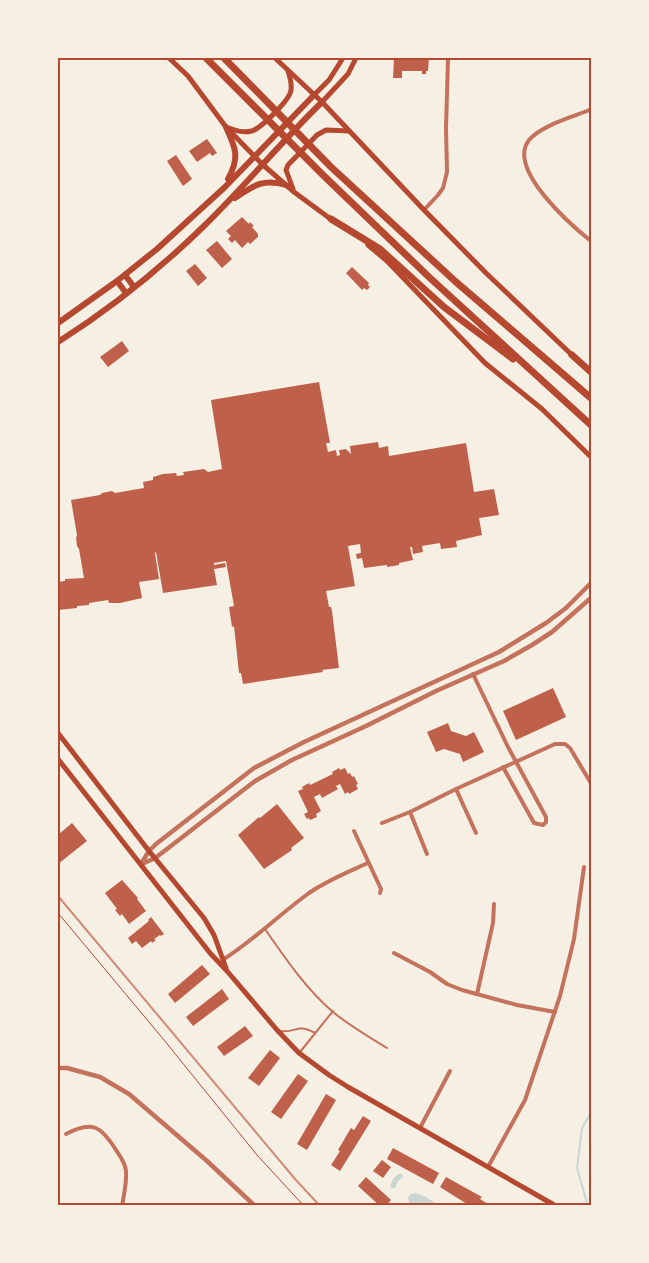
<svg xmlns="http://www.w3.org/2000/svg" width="649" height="1263" font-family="'Space Grotesk',sans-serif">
  <rect width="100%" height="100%" fill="#f6efe4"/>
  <g fill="#c9d6d2">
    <path d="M398,1174H402L403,1177L398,1181L395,1188H392L390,1186L393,1179Z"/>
    <path d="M416,1193L426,1197L438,1205H410L408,1197L411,1194Z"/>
  </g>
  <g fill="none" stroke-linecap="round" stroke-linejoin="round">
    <path stroke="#c9d6d2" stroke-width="2" d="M588,1206L577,1168L582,1128L592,1111"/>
  </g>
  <g fill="#bf614a">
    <path d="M394,58H429L428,71H426V74H422V71H402V78H393Z"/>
    <path d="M207,139L217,153L212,156L210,153L197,162L189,151Z"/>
    <path d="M176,155L192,179L183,186L167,161Z"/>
    <path d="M242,217L249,224L250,222L254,226L252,227L258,234V237L250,244L248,242L242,248L235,240L232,243L228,239L231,236L226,231Z"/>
    <path d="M217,241L232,259L222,268L206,250Z"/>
    <path d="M195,264L207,278L198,286L186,271Z"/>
    <path d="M352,267L369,283L368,285L370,287L367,290L364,288L362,290L346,273Z"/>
    <path d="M122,341L129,351L108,367L100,357Z"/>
    <path d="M319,382L330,443H326L328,452L336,450L337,456L340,455L339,450L346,449L351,454L350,446L378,442L379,448L388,446L389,456L466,443L474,492L494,489L499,515L479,518L482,535L456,541L457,547L441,549L440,543L422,546L423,552L413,554L412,547H410L413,560L399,563V565L387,567V565L379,566L364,568L362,558L357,559L356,554L361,553L360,544L348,546L355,586L326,591L329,607H331L332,611L339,668L322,670L323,672L243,684L241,673H239L234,626L232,627L229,607L234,606L226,561L214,563V565L225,563L226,567L214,569L217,585L163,593L156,552L155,553L159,579L139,582L142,598L120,603H109L108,600L89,603V605L77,606V608L58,610V582L65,581V579L84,578L79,549L77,546L76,538L77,535L71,500L100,495L102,493L112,491L115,493L144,488L143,482L153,480V477L163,474L176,473L177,476L184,475L183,472L204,469L208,472L222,469L211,400Z"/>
    <path d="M553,688L566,717L516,740L503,711Z"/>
    <path d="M448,723L451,731L466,736L474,732L484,752L463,762L460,754L444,749L436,752L427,732Z"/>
    <path d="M339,768L340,770L345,768L348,774L350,773L352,777L354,776L358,784L356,785L358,789L349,794L348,792L345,794L340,784L336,786L338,789L322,798L320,794L314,797L321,811L316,814L317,817L310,820L309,818L307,819L304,814L308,812L298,791L303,789L302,787L309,783L310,785L333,774L332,772Z"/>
    <path d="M277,804L304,838L291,848L292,850L264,869L238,835L259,817L260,818Z"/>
    <path d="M72,823L87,841L58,864V835Z"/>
    <path d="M122,880L138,898L137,899L146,911L129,924L122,914L120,916L115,910L117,909L105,893Z"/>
    <path d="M151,917L164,934L161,936L160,935L154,939L156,940L152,943L151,941L142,948L136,941L132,944L128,938L149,921L148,920Z"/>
    <path d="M202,965L210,974L175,1003L168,994Z"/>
    <path d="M222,989L229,999L193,1026L186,1017Z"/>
    <path d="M245,1026L253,1036L224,1056L217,1047Z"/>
    <path d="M270,1050L280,1058L259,1086L248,1078Z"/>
    <path d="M298,1074L308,1081L281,1119L271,1112Z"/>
    <path d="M326,1094L336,1100L307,1150L297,1144Z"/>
    <path d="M363,1116L371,1121L340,1171L331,1165L340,1151L338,1150L351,1128L354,1130Z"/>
    <path d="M393,1148L439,1173L433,1184L387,1159Z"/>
    <path d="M382,1160L391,1167L383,1178L373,1171Z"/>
    <path d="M366,1177L391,1200L386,1206H380L358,1186Z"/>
    <path d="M446,1177L482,1197L480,1199L491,1206H470L440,1187Z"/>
  </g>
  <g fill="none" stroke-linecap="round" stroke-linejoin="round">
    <path stroke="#b5482f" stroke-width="1" d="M58,913L164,1040L257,1155L304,1206"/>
    <g stroke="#c5725c" stroke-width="2">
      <path d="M265,929C285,958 306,989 333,1012C350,1026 369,1037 387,1048"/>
      <path d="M280,1031C298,1033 296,1023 315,1033"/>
      <path d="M300,1052L333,1011"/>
    </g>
    <g stroke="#c5725c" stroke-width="4">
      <path d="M591,58L592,60"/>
      <path d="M592,109C573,117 542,125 529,140C506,169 572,226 592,242"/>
      <path d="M424,210L438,195L443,188L447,172L446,128L448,58"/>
      <path d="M473,674L508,747L546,817V822L543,825L534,823L503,767"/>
      <path d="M456,789L476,833"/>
      <path d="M410,812L427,854"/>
      <path d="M382,823L410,812L456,789L555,744H565L570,748L592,785"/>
      <path d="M354,831L381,889L380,893"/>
      <path d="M394,953L430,972L447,984L462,990L517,1005L555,1012"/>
      <path d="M224,959C254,940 280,914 309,893C328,880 348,872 368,863"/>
      <path d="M477,994L493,923L494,904"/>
      <path d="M420,1128L450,1071"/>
      <path d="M66,1134C92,1120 101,1126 116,1150C120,1156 125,1162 126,1171C127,1182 124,1194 122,1206"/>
      <path d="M488,1167L525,1100L560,996L574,939L584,867"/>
    </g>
    <g stroke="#c5725c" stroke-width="4.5">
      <path d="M141,864L149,851L156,844L254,768L304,742L499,652L546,623L566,608L592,582"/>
      <path d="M142,864L155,858L167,849L255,781L292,760L366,726L436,691L504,661L532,645L552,632L592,597"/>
      <path d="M58,1068H67L100,1077L129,1094L207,1161L255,1206"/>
    </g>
    <g stroke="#b5482f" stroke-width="5">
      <path d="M169,58L188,76L226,127L262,164L294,192L332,220"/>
      <path d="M275,58L322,102L424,210L486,273L573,356"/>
      <path d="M314,95L329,80L343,58"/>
      <path d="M322,102L348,74L356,58"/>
      <path d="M229,128C237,131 243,133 252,131C261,128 290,100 291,90C292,83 290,77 288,71"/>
      <path d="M293,189L286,170L288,165L317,135L326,130L349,131"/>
      <path d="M368,245L387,261L485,363L542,409L592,458"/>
      <path d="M58,733L149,851L204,918L214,935L226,968"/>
      <path d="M58,759L210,953L227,971L277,1030L299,1053L329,1075L348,1087L556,1206"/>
    </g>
    <g stroke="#b5482f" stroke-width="6">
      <path d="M226,127C236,149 240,157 228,179"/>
      <path d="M235,198C253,186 263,178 286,185"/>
      <path d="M125,275L134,287"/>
      <path d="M117,281L126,293"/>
      <path d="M58,323L117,281L157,249L225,187L314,95"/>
      <path d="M58,342C110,309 160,269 204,226C245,186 281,142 322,102"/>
    </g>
    <g stroke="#b5482f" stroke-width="7">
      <path d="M206,58L323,175L430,278L592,426"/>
      <path d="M224,58L331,167L456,282L592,399"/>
      <path d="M331,219L380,249L444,307L513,359"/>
      <path d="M572,355L592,373"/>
    </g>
    <path stroke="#cf8b77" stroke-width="2" d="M58,896L295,1179L320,1206"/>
  </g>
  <rect width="649" height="1263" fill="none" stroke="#f6efe4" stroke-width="118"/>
  <rect x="59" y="59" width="531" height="1145" fill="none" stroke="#b5482f" stroke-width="2"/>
</svg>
